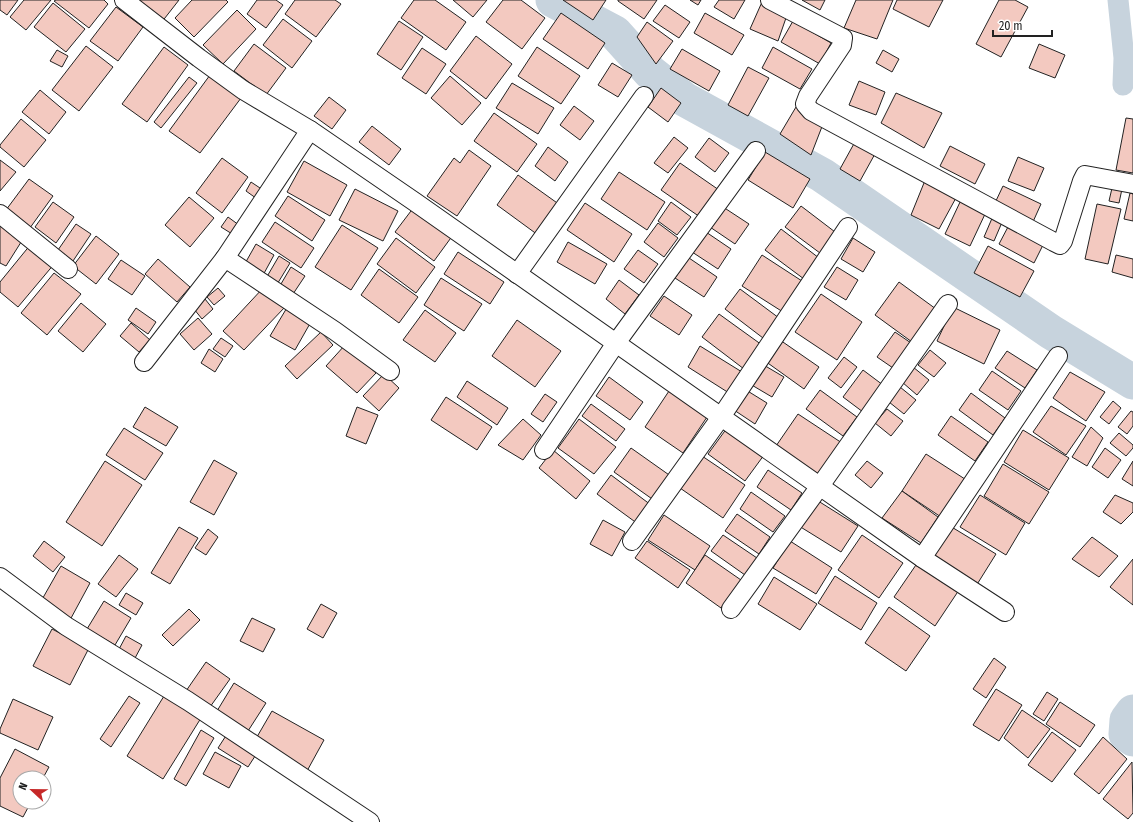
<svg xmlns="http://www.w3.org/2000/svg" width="1133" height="822" font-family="'Fira Sans Condensed',sans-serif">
  <rect width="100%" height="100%" fill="#fff"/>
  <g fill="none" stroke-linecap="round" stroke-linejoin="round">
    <path stroke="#c7d3dd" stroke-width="21" d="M1118,0L1124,58L1123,85"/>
    <g stroke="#c7d3dd" stroke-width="35">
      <path d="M553,0L615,33L650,72L684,99L822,175L1051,332L1133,382"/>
      <path d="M1133,712L1127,720L1126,734L1133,739"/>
    </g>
  </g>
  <g fill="#f3c9c0" stroke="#222">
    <path d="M0,0H18L7,15L0,10Z"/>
    <path d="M24,0H51L26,30L10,17Z"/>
    <path d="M56,0H104L108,4L89,28L54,1Z"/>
    <path d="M132,0H179L161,23Z"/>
    <path d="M192,0H226L228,2L194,37L175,18Z"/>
    <path d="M257,0H276L283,5L266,28L247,14Z"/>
    <path d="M295,0H335L341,4L316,37L285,14Z"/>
    <path d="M414,0H435L466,22L446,50L401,18Z"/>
    <path d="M453,0H487L473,17Z"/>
    <path d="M503,0H521L545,18L522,49L486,22Z"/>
    <path d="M563,0H606L593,20Z"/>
    <path d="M618,0H657L644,19L618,1Z"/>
    <path d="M690,0H701L698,5Z"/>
    <path d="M719,0H745L734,19L714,7Z"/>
    <path d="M802,0H825L820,10Z"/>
    <path d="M856,0H893L877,39L844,28Z"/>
    <path d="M897,0H943L929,27L893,9Z"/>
    <path d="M999,0H1015L1028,7L1001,57L976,44Z"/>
    <path d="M762,2L787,15L778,41L750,29Z"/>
    <path d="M53,3L85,29L66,52L34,27Z"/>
    <path d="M665,5L690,22L679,38L653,21Z"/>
    <path d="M116,7L143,27L118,61L90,41Z"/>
    <path d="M237,10L256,29L223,64L203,45Z"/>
    <path d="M561,13L605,43L588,69L543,39Z"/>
    <path d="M705,13L744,35L732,55L694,33Z"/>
    <path d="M283,19L312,41L292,68L263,45Z"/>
    <path d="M399,21L423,37L401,70L377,54Z"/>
    <path d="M793,21L831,43L820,64L781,42Z"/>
    <path d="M647,22L673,41L656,64L637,37Z"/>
    <path d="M476,36L512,64L486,99L450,71Z"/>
    <path d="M254,44L286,68L266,95L234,71Z"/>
    <path d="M1039,44L1065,55L1055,78L1029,68Z"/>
    <path d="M86,46L113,67L79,111L52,90Z"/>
    <path d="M164,47L188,65L147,122L122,104Z"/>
    <path d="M537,47L580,76L561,104L518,76Z"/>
    <path d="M773,47L812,69L800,89L762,68Z"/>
    <path d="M422,48L446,64L426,94L402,78Z"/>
    <path d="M682,49L720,71L709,91L670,69Z"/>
    <path d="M57,50L68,56L62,67L50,61Z"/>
    <path d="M883,50L899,59L892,72L876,63Z"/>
    <path d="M612,63L632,75L618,97L598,85Z"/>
    <path d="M748,67L769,78L748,116L728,105Z"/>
    <path d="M210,75L241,98L200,153L169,131Z"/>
    <path d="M450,76L481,103L462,125L431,98Z"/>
    <path d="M189,77L197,83L161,128L154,122Z"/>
    <path d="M859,81L885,92L876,115L849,105Z"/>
    <path d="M512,83L554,108L538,134L496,108Z"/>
    <path d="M661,88L681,103L668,122L648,107Z"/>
    <path d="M40,90L66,112L49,134L22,112Z"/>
    <path d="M896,93L942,113L924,148L881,123Z"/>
    <path d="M329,97L346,110L332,129L314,116Z"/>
    <path d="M574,106L594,121L580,140L560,125Z"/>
    <path d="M796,107L823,124L811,155L780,134Z"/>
    <path d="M494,113L537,144L517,172L474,141Z"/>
    <path d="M1126,118L1133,119V173L1116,170Z"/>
    <path d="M21,119L46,140L24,167L0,147V145Z"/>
    <path d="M372,126L401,149L389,165L359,142Z"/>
    <path d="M674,137L688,148L668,173L654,163Z"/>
    <path d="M709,138L729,153L715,172L695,157Z"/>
    <path d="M856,140L876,152L860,181L840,169Z"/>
    <path d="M950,146L985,164L975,184L940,166Z"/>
    <path d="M548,147L568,162L555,181L535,166Z"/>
    <path d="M469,150L491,166L457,216L427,196L454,158L460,163Z"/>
    <path d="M765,152L810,179L793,208L748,180Z"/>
    <path d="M1018,157L1044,168L1034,191L1008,181Z"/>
    <path d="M222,158L248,177L222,213L196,193Z"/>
    <path d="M0,160L16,172L0,191Z"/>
    <path d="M304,161L347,185L330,216L287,192Z"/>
    <path d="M680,163L719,190L700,217L661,190Z"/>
    <path d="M619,172L665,202L647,230L601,199Z"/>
    <path d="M518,175L560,205L538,235L497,205Z"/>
    <path d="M926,178L957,196L939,229L911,215Z"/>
    <path d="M29,179L53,196L27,232L3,214Z"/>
    <path d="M251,182L266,192L260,201L246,191Z"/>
    <path d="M1003,186L1041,204L1032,224L994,205Z"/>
    <path d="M1112,188L1122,189L1119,203L1109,201Z"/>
    <path d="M355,189L398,211L383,241L339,220Z"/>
    <path d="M1130,193L1133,194V221L1124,219Z"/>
    <path d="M288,196L325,220L312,241L275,216Z"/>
    <path d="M189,197L214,218L190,247L165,225Z"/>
    <path d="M961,200L986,212L970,246L945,234Z"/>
    <path d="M53,202L74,217L56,243L35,227Z"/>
    <path d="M671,202L691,217L677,235L658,221Z"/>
    <path d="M585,203L632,234L614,262L567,230Z"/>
    <path d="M1097,204L1121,209L1108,264L1085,259Z"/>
    <path d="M720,205L749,224L735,244L707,225Z"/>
    <path d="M801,206L839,235L824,256L785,227Z"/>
    <path d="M414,207L453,235L434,261L395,232Z"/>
    <path d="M993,216L1003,220L994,241L984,237Z"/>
    <path d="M228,217L243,228L237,237L221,227Z"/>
    <path d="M275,222L314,248L301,268L262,242Z"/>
    <path d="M658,223L678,238L664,257L644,242Z"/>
    <path d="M0,224L23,239L6,266L0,263Z"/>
    <path d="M76,224L91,234L73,261L58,250Z"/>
    <path d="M342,225L378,248L351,290L315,267Z"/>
    <path d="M1009,225L1044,243L1034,263L999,244Z"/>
    <path d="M781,229L819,258L804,279L765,250Z"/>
    <path d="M703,230L731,249L718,269L689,250Z"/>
    <path d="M96,236L119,254L96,284L73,266Z"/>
    <path d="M396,238L435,267L416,293L377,264Z"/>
    <path d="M853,238L875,252L863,272L841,259Z"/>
    <path d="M568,242L607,264L595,284L557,262Z"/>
    <path d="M31,244L55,263L18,307L0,292V282Z"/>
    <path d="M256,244L274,255L262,277L243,267Z"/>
    <path d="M988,246L1034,271L1020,297L974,273Z"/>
    <path d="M638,250L658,264L644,283L624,269Z"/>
    <path d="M458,252L504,282L490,304L444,274Z"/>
    <path d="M762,255L802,281L783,312L742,286Z"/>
    <path d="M1116,255L1133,259V278L1112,272Z"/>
    <path d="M279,256L290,263L276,286L265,280Z"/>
    <path d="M689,258L717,277L704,297L675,278Z"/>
    <path d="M158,259L190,287L177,302L145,274Z"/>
    <path d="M121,260L145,276L132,295L108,279Z"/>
    <path d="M291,267L305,276L291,297L278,289Z"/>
    <path d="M837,267L858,280L846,300L824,287Z"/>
    <path d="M379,269L418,297L399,323L361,295Z"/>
    <path d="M54,273L81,294L47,335L21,313Z"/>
    <path d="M441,278L482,304L464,331L424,305Z"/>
    <path d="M619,280L639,295L625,314L606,299Z"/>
    <path d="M899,282L936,309L912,342L875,315Z"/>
    <path d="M264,287L285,307L244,350L223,331Z"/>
    <path d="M218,288L225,296L214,305L207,297Z"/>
    <path d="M740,289L779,318L763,338L725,309Z"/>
    <path d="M821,294L862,322L837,360L795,332Z"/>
    <path d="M664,296L692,315L679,335L650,316Z"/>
    <path d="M205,299L213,309L202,319L194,309Z"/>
    <path d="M81,303L106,324L83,352L58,331Z"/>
    <path d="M288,306L312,320L295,350L270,336Z"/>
    <path d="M953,307L1000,330L984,364L937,341Z"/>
    <path d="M136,308L156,322L148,334L128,320Z"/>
    <path d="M425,310L456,333L435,362L403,340Z"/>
    <path d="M719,314L762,345L744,369L702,337Z"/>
    <path d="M198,318L212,334L194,350L180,334Z"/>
    <path d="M517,320L561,351L535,387L492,356Z"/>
    <path d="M131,323L150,340L139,352L120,336Z"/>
    <path d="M321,332L333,345L297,379L285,366Z"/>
    <path d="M895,332L911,343L893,368L877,357Z"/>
    <path d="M221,338L233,346L225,357L213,349Z"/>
    <path d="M780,340L819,367L804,389L765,361Z"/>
    <path d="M345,345L376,373L357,393L326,366Z"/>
    <path d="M700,346L742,372L729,393L688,367Z"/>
    <path d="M209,349L223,359L215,372L201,363Z"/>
    <path d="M930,350L946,363L934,377L918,365Z"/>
    <path d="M1007,351L1037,370L1025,388L995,368Z"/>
    <path d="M844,357L857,367L841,388L828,378Z"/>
    <path d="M762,364L784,377L772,397L750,384Z"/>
    <path d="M913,367L929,380L917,395L902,382Z"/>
    <path d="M863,370L883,385L863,412L843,397Z"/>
    <path d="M992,371L1021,391L1008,410L979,390Z"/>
    <path d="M1070,372L1105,392L1086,421L1053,398Z"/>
    <path d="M384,374L399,388L379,411L363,396Z"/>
    <path d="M609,377L643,402L630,420L596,396Z"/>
    <path d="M467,381L508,408L497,425L457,397Z"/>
    <path d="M900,387L916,400L904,414L889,402Z"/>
    <path d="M746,390L767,403L755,424L734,410Z"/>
    <path d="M820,390L857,417L843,436L806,409Z"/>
    <path d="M669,391L707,417L683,453L645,427Z"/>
    <path d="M971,393L1005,418L993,435L959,410Z"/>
    <path d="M545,394L557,402L543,422L531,414Z"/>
    <path d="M446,397L492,427L477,450L431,420Z"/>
    <path d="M1113,401L1121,408L1109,424L1100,417Z"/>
    <path d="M591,404L625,429L616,441L582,416Z"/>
    <path d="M1051,406L1086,426L1066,455L1033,432Z"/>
    <path d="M145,407L178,427L166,446L133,427Z"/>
    <path d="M357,407L378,415L366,444L346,436Z"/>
    <path d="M887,409L903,421L891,436L875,423Z"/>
    <path d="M1131,411L1133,412V426L1127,434L1118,427Z"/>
    <path d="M798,414L842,443L817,476L776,446Z"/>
    <path d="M951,416L988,442L975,461L938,435Z"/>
    <path d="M523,419L541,435L523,460L498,445Z"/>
    <path d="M579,419L616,447L594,474L558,448Z"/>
    <path d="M1091,427L1103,438L1087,466L1072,457Z"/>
    <path d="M124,428L163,453L145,480L106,455Z"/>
    <path d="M727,428L764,455L745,481L708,454Z"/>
    <path d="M1023,430L1069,458L1049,490L1004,462Z"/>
    <path d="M1119,433L1133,445V448L1126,456L1110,443Z"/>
    <path d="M631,448L672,477L655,501L614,472Z"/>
    <path d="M1105,448L1121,460L1108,478L1092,467Z"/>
    <path d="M553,450L590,481L576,499L539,468Z"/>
    <path d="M926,454L968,481L944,519L902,491Z"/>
    <path d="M702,456L745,485L723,518L680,488Z"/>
    <path d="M214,460L237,473L214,515L190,502Z"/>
    <path d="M105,461L142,485L102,546L66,522Z"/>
    <path d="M867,461L883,473L871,488L855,475Z"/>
    <path d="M1133,461V486L1122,479Z"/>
    <path d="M1003,464L1049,492L1029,524L984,496Z"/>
    <path d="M768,470L802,493L791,510L757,487Z"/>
    <path d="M611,475L651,505L638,524L597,494Z"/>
    <path d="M902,491L938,517L921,543L882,518Z"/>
    <path d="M751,492L785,516L773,532L740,509Z"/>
    <path d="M980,495L1025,523L1006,555L960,527Z"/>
    <path d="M1115,495L1133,503V512L1121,524L1103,512Z"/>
    <path d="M815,499L858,526L841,552L799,526Z"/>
    <path d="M737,514L770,537L759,554L725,531Z"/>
    <path d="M664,515L710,546L695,570L648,540Z"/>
    <path d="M603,520L625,532L612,556L590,544Z"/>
    <path d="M950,526L996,554L976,586L931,558Z"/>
    <path d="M179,527L198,538L170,584L151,573Z"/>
    <path d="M208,529L218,537L206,555L195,548Z"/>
    <path d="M723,535L757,558L745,575L711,551Z"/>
    <path d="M862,535L903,563L879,598L838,570Z"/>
    <path d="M1092,537L1118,556L1099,577L1072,559Z"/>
    <path d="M44,541L65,557L53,572L33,556Z"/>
    <path d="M647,541L690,570L678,588L635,558Z"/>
    <path d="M790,541L832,568L816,594L773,568Z"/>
    <path d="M119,555L138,569L116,597L98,584Z"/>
    <path d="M705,555L741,580L721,608L686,583Z"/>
    <path d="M1133,559V605L1110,587Z"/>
    <path d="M918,562L959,590L935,626L894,597Z"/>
    <path d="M61,566L90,583L70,620L40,603Z"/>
    <path d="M835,576L877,603L861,630L818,603Z"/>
    <path d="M774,577L817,604L800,630L758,604Z"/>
    <path d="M126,593L143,603L136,615L119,605Z"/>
    <path d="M104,601L131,618L115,645L87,629Z"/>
    <path d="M321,604L337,613L323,638L307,629Z"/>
    <path d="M889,607L930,636L906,671L865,643Z"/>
    <path d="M189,609L200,620L173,646L162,635Z"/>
    <path d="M252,618L275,629L263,652L240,641Z"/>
    <path d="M52,629L89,648L70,685L33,666Z"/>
    <path d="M126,636L142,645L134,660L118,651Z"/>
    <path d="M994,658L1006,667L986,698L973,689Z"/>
    <path d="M206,662L230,679L210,707L186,691Z"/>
    <path d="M234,683L266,703L248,731L217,711Z"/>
    <path d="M996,689L1022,705L999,741L973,725Z"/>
    <path d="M1047,692L1058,699L1044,721L1033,714Z"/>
    <path d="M129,696L140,703L111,747L100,739Z"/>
    <path d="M164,696L201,718L163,779L127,756Z"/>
    <path d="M13,699L53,717L38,750L0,733V729Z"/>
    <path d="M1060,702L1095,725L1080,747L1046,724Z"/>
    <path d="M1022,710L1050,729L1028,758L1004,738Z"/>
    <path d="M272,711L324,740L307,771L254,742Z"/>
    <path d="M201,730L214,738L186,786L174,779Z"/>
    <path d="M229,731L259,750L248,767L218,748Z"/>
    <path d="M1052,732L1076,750L1052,782L1028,765Z"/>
    <path d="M1103,737L1127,759L1099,794L1074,774Z"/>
    <path d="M15,749L49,767L43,778H20V802H31L23,817L0,806V778Z"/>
    <path d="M215,752L241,766L229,788L203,774Z"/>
    <path d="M1132,762L1133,813L1128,819L1103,799Z"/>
  </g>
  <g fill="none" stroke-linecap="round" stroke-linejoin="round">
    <defs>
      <g id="street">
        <path d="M124,0L199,58L243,90L310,130L225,258L144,362"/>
        <path d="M770,0L843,38L842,45L808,96L805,104L811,111L1054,242L1060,245L1063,241L1082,181L1085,175L1133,184"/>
        <path d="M310,130L415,202L922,558L1058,356"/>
        <path d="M0,214L68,269"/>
        <path d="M225,258L335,331L390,371"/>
        <path d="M517,274L644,96"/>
        <path d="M544,450L616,343L756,151"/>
        <path d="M632,541L721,417L848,227"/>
        <path d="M922,558L1005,612"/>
        <path d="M0,577L66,626L188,701L370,822"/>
        <path d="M731,609L820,486L948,304"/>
      </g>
    </defs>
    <use href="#street" stroke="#222" stroke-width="20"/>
    <use href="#street" stroke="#fff" stroke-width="18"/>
  </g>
  <g transform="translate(32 790) rotate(292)"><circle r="19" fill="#ffffff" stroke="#a7a7a7"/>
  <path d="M0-3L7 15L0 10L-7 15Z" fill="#c62828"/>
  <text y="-6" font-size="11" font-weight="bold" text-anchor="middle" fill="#222222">N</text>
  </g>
  <path d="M993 30v6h59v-6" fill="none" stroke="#222222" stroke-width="2"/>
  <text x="999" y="30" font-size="12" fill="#222222" stroke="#ffffff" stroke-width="3" paint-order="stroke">20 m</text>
</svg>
